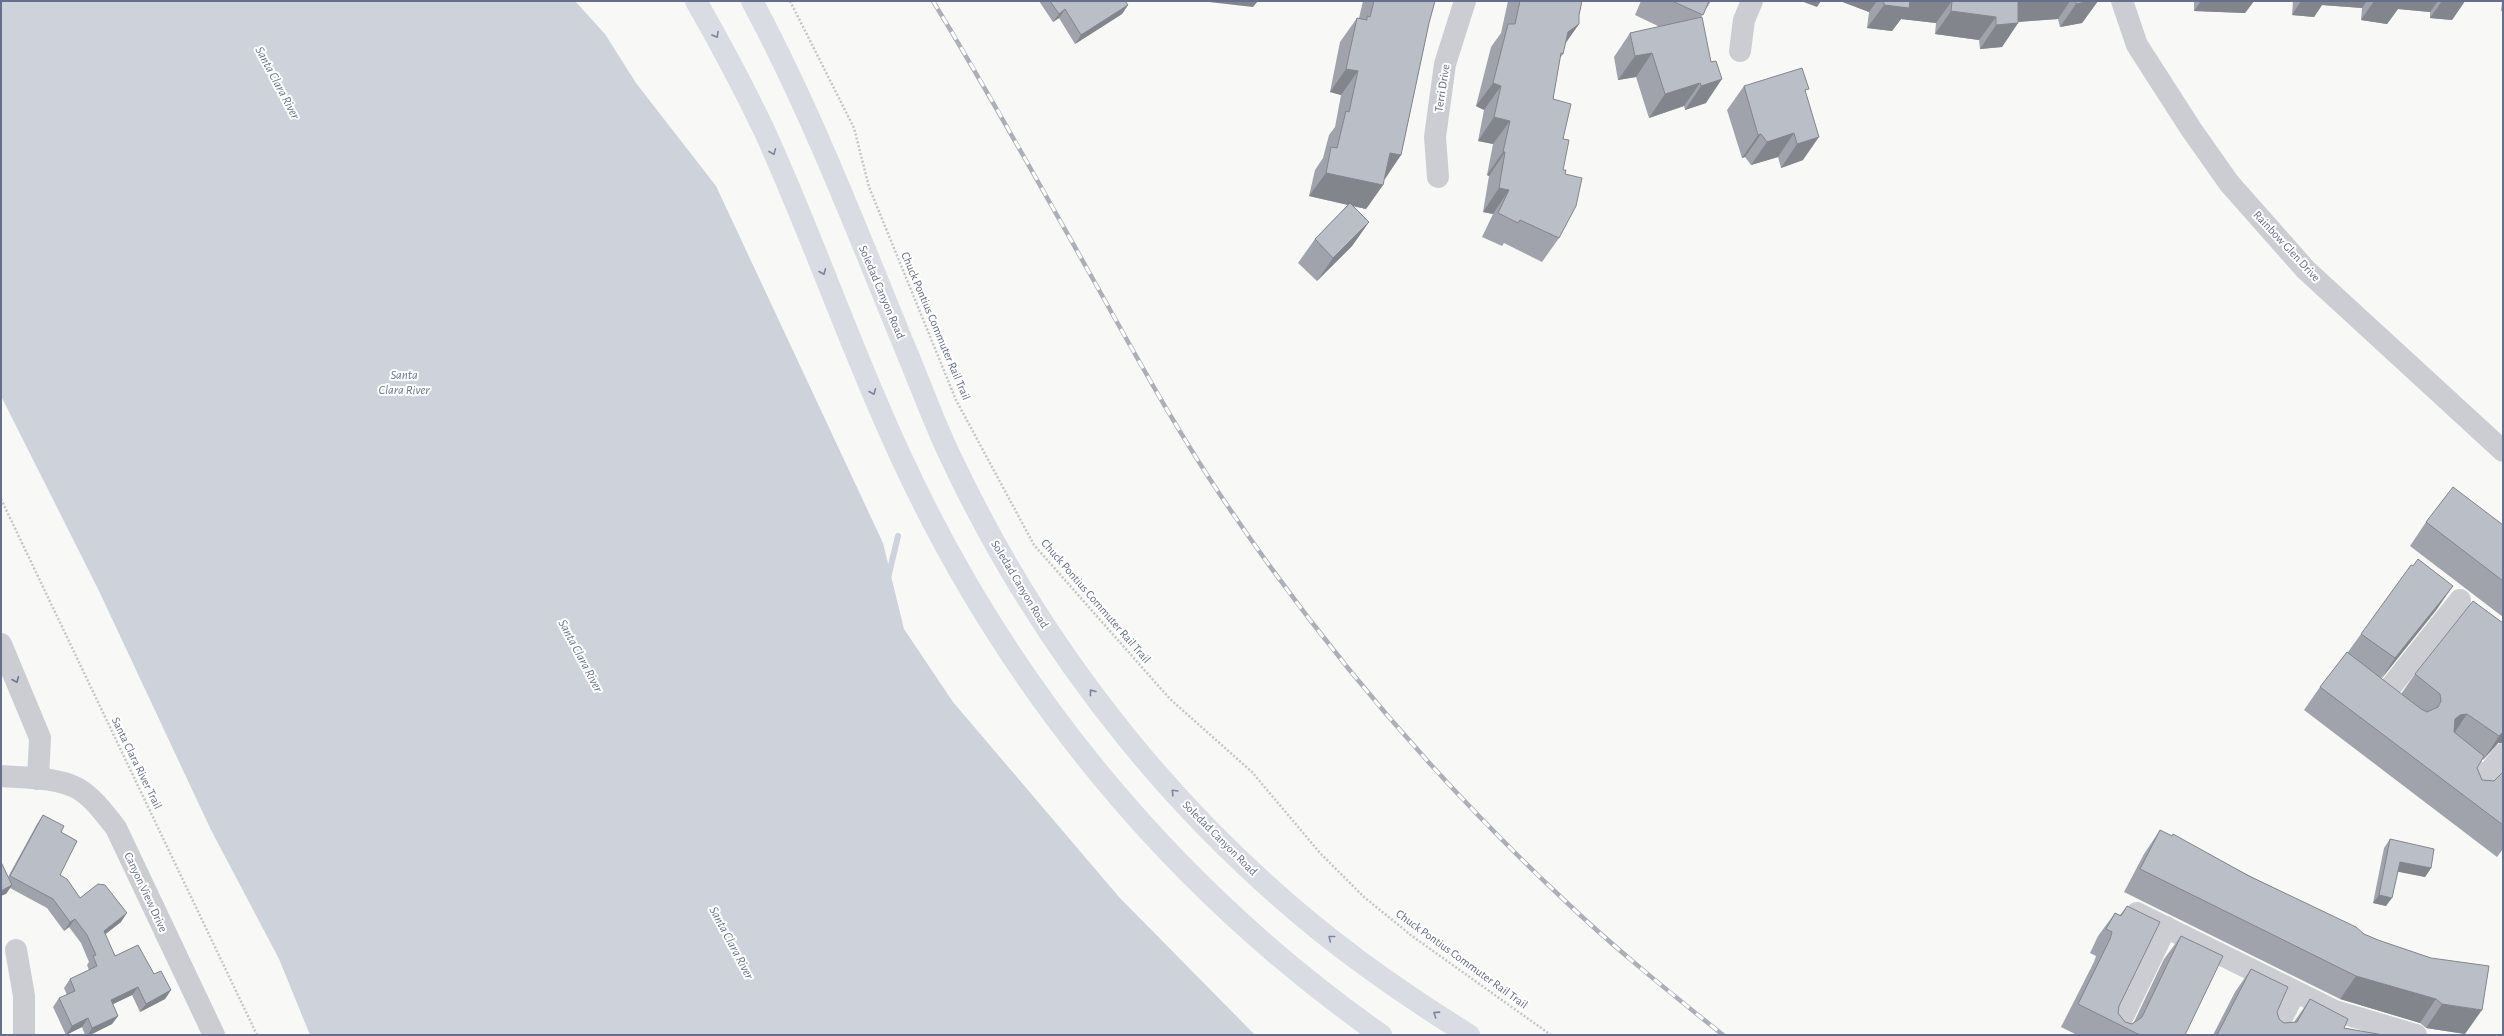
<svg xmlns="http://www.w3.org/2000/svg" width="2504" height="1036" font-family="'Alegreya Sans',sans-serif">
  <rect width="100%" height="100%" fill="#f8f9f6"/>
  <path fill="#ced2da" d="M1,1H575L605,34L636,83L716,186L883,543L904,629L953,702L1119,897L1255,1035H310L279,959L211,830L99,591L1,396Z"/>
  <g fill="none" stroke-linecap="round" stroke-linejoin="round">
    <path stroke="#ced2da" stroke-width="6" d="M888,578L898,536"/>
    <g stroke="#c4c5c8" stroke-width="2.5" stroke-dasharray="2 2" stroke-linecap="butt">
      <path d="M790,1L854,128L869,187L956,400L1034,545L1170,699L1252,772L1320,853L1364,897L1412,936L1551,1035"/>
      <path d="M1,499L257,1035"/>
    </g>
    <g stroke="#cccdd2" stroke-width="22">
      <path d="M2122,1L2137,45L2191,129L2229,183L2306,270L2503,451"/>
      <path d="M1740,51L1744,20L1752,1"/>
      <path d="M1438,177L1435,137L1445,64L1465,1"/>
      <path d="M1,644L40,738L38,779"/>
      <path d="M2381,699L2460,600"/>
      <path d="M2456,756L2503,791"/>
      <path d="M1,776C25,778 55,777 77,788C93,797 105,814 116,828L214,1035"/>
      <path d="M2476,790L2503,754"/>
      <path d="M2137,913L2335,1011L2416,1035"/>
      <path d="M16,950L24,996V1035"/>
      <path d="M2114,1035L2166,927"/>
      <path d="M2273,1035L2295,992"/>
    </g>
    <g stroke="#d9dce2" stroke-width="22">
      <path d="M696,1C720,43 743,86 764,130C813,237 851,350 901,457C1008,689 1172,888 1381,1035"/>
      <path d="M752,1C813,115 859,236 908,355C923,391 936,428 953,462C1046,658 1187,834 1362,963C1396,988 1432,1012 1469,1035"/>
    </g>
    <defs>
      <path id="rail" d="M933,1C989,93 1041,187 1094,281C1136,356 1177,431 1225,502C1323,647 1435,779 1562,898C1613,947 1668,991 1723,1035"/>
    </defs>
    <use href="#rail" stroke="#acafb8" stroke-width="4.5"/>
    <use href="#rail" stroke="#fff" stroke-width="3" stroke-dasharray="9" stroke-linecap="butt"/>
  </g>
  <g fill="#a0a3ab">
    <path d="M1039,1H1125L1128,5L1122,14L1075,44L1059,18L1053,22Z"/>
    <path d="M1363,1H1435L1429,23L1401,155L1384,179L1383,185L1366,209L1353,206L1369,222L1352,246L1317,281L1298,263L1315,239L1348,205L1309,196L1315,170L1323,158L1329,135L1335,127L1341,95L1330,92L1340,42L1357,18H1359Z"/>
    <path d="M1508,1H1582L1579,15V24L1565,44L1563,54L1560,58L1553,99L1563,139V170L1565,174L1559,238L1542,262L1504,243L1502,246L1482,237L1493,214L1483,212L1489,176L1487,175L1493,144L1478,141L1484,110L1476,106L1491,47L1501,33Z"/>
    <path d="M1641,1H1711L1701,17L1706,103L1685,110L1684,106L1649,118L1636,77L1618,80L1614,57L1630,33L1660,27L1635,15Z"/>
    <path d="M1840,1H2098L2082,23L2060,27L2058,19L2018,22V23L2002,47L1980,49L1979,40L1935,34L1936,23L1901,19L1892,31L1867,28L1869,12Z"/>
    <path d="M2194,1H2254L2245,13L2194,11Z"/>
    <path d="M2293,1H2465L2452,20L2430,18V12L2398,9L2387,24L2361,20L2362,8L2322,5L2314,17L2292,15Z"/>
    <path d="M2493,1H2503V11H2501L2502,2Z"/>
    <path d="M1744,86L1806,93L1803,160L1781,168L1778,157L1751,165L1745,157L1742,158L1727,110Z"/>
    <path d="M2426,522L2503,525V617L2410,546Z"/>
    <path d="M2437,609L2381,678L2401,694L2415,674L2503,623V743H2498L2483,760L2482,759L2477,768L2482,780L2494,781L2503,772V849L2497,857L2304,710L2320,687L2348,652L2361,634Z"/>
    <path d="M43,815L61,832L60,875L80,898L121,922L105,934L115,956L154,974L171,990L165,999L140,1012L132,995L113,1004L118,1016L112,1024L90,1035H85L82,1027L66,1035L53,1007L59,998L67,995L64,988L70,979L89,970L87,965L89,962L81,943L69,927L64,931L47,908L10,888L6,894L8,877L37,824Z"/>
    <path d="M2160,830L2364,934L2378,940L2431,958L2465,1034L2426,1028L2420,1023L2340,999L2124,892L2144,854Z"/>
    <path d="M2390,839L2431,868L2425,877L2398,871L2386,906L2373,903L2384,848Z"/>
    <path d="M2127,906L2119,1006L2118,1013L2125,1022L2132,1024L2134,1022L2164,959L2181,936L2185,1035H2077L2061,1027L2094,962L2096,956L2090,953L2098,936L2115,913L2120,915Z"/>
    <path d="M2251,969L2277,1012L2279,1019L2284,1023L2294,1022L2310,999L2344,1028L2383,1035H2213L2235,992Z"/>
  </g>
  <g fill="#82858b">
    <path d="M1200,1H1258L1253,7Z"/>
    <path d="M1801,1H1821L1817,7Z"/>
    <path d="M1840,1H1877L1869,12Z"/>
    <path d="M1906,1H1952L1936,23L1901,19L1892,31L1867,28L1884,5Z"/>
    <path d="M2017,1H2070L2058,19L2001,23Z"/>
    <path d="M2090,1H2098L2082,23L2060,27L2076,4Z"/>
    <path d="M2201,1H2254L2245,13L2194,11Z"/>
    <path d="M2301,1H2367L2362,8L2322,5L2314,17L2292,15Z"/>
    <path d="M2374,1H2438L2430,12L2398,9L2387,24L2361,20Z"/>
    <path d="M2442,1H2465L2452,20L2430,18Z"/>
    <path d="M1128,5L1122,14L1075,44L1081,35Z"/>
    <path d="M1065,9L1059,18L1053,22L1059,14Z"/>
    <path d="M1951,11L1996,17L1979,40L1935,34Z"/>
    <path d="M2018,23L2002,47L1980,49L1996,25Z"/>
    <path d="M1579,24L1562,48L1568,32Z"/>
    <path d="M1652,53L1636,77L1618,80L1635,56Z"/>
    <path d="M1346,69L1358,71L1341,95L1330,92Z"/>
    <path d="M1722,79L1706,103L1685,110L1701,86Z"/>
    <path d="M1493,83L1501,86L1484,110L1476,106Z"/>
    <path d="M1700,83L1684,106L1649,118L1665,94Z"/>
    <path d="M1494,117L1510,121L1493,144L1478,141Z"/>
    <path d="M1794,133L1778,157L1751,165L1767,142Z"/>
    <path d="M1761,134L1745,157L1742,158L1758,135Z"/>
    <path d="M1819,137L1803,160L1781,168L1797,144Z"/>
    <path d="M1503,152H1505L1489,176L1487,175Z"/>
    <path d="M1390,153L1401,155L1385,179L1374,176Z"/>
    <path d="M1326,173L1383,185L1366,209L1309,196Z"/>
    <path d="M1499,188L1509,190L1493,214L1483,212Z"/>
    <path d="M1369,222L1352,246L1317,281L1333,258Z"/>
    <path d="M2453,586L2437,609L2379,682L2395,658Z"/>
    <path d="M2467,714L2451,738L2455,719L2460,715Z"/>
    <path d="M2503,732V743H2498L2483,760L2499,736Z"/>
    <path d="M2400,862L2431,868L2425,877L2394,871Z"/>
    <path d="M12,885L6,894L1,896V891Z"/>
    <path d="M2379,895L2392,898L2386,906L2373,903Z"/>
    <path d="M127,913L121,922L98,940L104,931Z"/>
    <path d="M75,919L69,927L64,931L70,922Z"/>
    <path d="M2356,976L2436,999L2420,1023L2340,999Z"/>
    <path d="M138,987L132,995L105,1008L111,1000Z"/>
    <path d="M171,990L165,999L140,1012L146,1004Z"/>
    <path d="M2442,1004L2482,1010L2465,1034L2426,1028Z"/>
    <path d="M118,1016L112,1024L90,1035H88L92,1028Z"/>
    <path d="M88,1018L82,1027L66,1035L72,1026Z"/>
  </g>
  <g fill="#babec7" stroke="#82858b">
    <path d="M1050,1H1125L1128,5L1081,35L1065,9L1059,14Z"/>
    <path d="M1374,1H1435L1429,23L1401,155L1390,153L1383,185L1326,173L1331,147L1337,148L1346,111L1349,112L1358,71L1346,69L1357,18L1367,20V16L1370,17Z"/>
    <path d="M1520,1H1582L1579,15V24L1568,32L1563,54L1561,53L1553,99L1571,104L1563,139L1569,140L1563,170H1566L1565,174L1582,178L1576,206L1559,238L1520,220L1518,223L1498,213L1509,190L1499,188L1505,152H1503L1510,121L1494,117L1501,86L1493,83L1508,24H1515Z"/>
    <path d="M1672,1H1709L1703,15Z"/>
    <path d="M1884,1H1910L1909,8L1884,5Z"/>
    <path d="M1952,1H2018V23L1996,25V17L1951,11Z"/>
    <path d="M2076,1H2090L2076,4Z"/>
    <path d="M1702,17L1711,62L1716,61L1722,79L1701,86L1700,83L1665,94L1652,53L1635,56L1630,33Z"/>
    <path d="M1802,68L1809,89L1805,90L1819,137L1797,144L1794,133L1767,142L1761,134L1758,135L1744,86Z"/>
    <path d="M1350,203L1369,222L1333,258L1315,239Z"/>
    <path d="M2453,487L2503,525V581L2426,522Z"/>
    <path d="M2418,559L2453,586L2395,658L2361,634L2411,565L2413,566Z"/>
    <path d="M2473,601L2503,623V732L2499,736L2467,714L2460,715L2455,719L2454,732L2484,756L2477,768L2482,780L2494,781L2503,772V825L2320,687L2347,652L2421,709L2427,712L2438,707L2441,701L2440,694L2415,674Z"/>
    <path d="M43,815L64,826L61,832L77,841L60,875L67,879L80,898L98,884L105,885L127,913L104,931L115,956L138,945L154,974L161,971L171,990L146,1004L138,987L111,1000L118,1016L92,1028L88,1018L72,1026L59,998L75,991L70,979L97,966L93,956L96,955L87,935L75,919L70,922L53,899L10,876Z"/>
    <path d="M2160,830L2172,836L2173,834L2249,876L2356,927L2364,934L2378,940L2431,958L2489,966L2482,1010L2442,1004L2436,999L2356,976L2140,869Z"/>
    <path d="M2390,839L2434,849L2431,868L2400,862L2392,898L2379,895Z"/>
    <path d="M1,862L12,885L1,891Z"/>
    <path d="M2127,906L2160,922L2119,1006L2118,1013L2125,1022L2132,1024L2142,1017L2181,936L2223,956L2185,1035H2140L2078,1004L2110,939L2112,932L2106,929L2115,913L2121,916Z"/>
    <path d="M2251,969L2288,987L2277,1012L2279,1019L2284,1023L2297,1022L2310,999L2348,1019L2344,1028L2383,1035H2217Z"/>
  </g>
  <defs><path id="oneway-chevron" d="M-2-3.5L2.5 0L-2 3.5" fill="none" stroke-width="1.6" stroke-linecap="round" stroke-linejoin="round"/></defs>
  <g stroke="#7c859c">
    <use href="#oneway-chevron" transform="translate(716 35) rotate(61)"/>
    <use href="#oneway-chevron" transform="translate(773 152) rotate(68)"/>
    <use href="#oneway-chevron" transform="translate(823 272) rotate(67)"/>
    <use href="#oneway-chevron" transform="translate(873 392) rotate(67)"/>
    <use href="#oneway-chevron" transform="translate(1092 692) rotate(-128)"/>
    <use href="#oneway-chevron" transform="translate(1174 792) rotate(-134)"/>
    <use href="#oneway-chevron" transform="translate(1331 938) rotate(-141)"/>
    <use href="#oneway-chevron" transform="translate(1436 1014) rotate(-147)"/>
  </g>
  <use stroke="#6f7892" href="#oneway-chevron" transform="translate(16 680) rotate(67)"/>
  <g text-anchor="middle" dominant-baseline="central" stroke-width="4" stroke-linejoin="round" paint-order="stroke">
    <g font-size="12" fill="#656f8b" stroke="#fff">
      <text transform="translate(1442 88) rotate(-81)">Terri Drive</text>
      <text transform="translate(2287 246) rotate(47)">Rainbow Glen Drive</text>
      <text transform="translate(882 292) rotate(67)">Soledad Canyon Road</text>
      <text transform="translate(936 326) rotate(67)">Chuck Pontius Commuter Rail Trail</text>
      <text transform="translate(1020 584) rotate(59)">Soledad Canyon Road</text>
      <text transform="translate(1096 601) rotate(49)">Chuck Pontius Commuter Rail Trail</text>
      <text transform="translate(137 763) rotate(64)">Santa Clara River Trail</text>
      <text transform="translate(1220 838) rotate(45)">Soledad Canyon Road</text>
      <text transform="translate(146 892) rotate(65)">Canyon View Drive</text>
      <text transform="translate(1462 959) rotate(36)">Chuck Pontius Commuter Rail Trail</text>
    </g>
    <g font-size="13" font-style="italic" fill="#66778d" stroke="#fff">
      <text transform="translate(277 83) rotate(62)">Santa Clara River</text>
      <text x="404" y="375">Santa<tspan x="404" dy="15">Clara River</tspan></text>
      <text transform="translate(580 656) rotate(62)">Santa Clara River</text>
      <text transform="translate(731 943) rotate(62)">Santa Clara River</text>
    </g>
  </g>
  <rect width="2504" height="1036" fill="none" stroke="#656f8b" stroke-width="4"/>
</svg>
